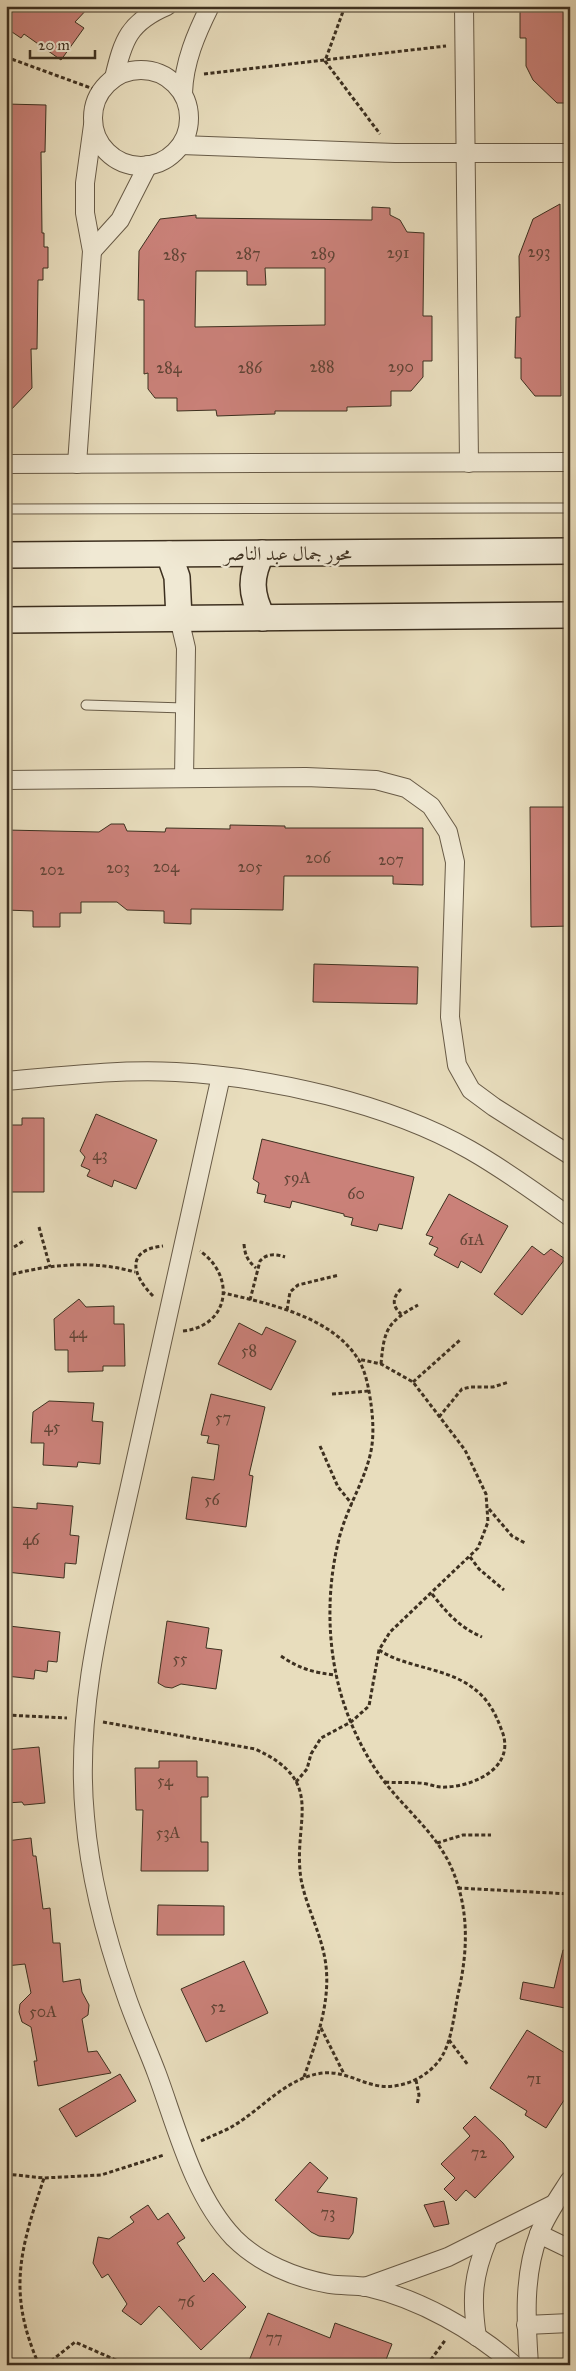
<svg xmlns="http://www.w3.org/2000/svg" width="576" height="2371" font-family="'IM FELL Great Primer',Amiri,serif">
  <rect width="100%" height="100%" fill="#e8ddbd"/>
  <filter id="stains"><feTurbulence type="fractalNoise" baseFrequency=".004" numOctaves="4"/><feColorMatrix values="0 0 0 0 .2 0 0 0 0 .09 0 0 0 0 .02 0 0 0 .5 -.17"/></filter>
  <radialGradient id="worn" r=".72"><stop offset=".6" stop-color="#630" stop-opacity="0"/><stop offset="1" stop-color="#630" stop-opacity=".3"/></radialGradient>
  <g fill="#ca8179" stroke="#3d3020" fill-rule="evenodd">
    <path d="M6,6H90L75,22L84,28L61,60L24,34L21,38L6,28Z"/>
    <path d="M520,6H570V103H557L533,80L526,66V38H520Z"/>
    <path d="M6,104L46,105L45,152H41L42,233H44V247H48V268H43V280H38L37,349H31L32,388L6,415Z"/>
    <path d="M560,204L561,396H535L521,379V358H515L516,317H520L519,256L533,219Z"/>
    <path d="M372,207L390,208V215L400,220L407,232L424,233L423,316H432V361H423V377L411,391H391V406L347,407V411H275V414L217,416L216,410L177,411V398H155L148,389V373L144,374V300H138L139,251L160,219L196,215V218L372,220ZM265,268H325V325L195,327L196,271H247V285H266Z"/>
    <path d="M530,807H570V926L531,927Z"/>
    <path d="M111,824H124L127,831L165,832L166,828L230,829V825L285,826V828H423V885L393,884V876H284L283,910L191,909V924L164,923V911L127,910L117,902H81V913H60V927H33V911L6,910V830L99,832Z"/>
    <path d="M314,964L418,967L417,1004L313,1002Z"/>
    <path d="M96,1114L157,1140L136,1189L114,1180L112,1187L87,1176L90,1170L81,1166L85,1157L80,1151Z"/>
    <path d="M22,1118H44V1192H10L9,1125H22Z"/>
    <path d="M262,1139L414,1177L402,1229L379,1224L377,1231L351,1225L353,1218L344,1216V1214L292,1201L290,1208L264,1202L266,1195L257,1193L259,1183L253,1179Z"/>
    <path d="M449,1194L508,1226L481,1273L461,1261L458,1268L434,1255L438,1248L429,1244L433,1237L426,1235Z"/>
    <path d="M532,1246L544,1255L551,1249L565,1259L522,1315L494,1294Z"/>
    <path d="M79,1299L86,1307L114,1306V1324H124L125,1366H103V1371L68,1372V1350H55L54,1319Z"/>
    <path d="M239,1323L262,1335L266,1327L296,1341L271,1390L218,1364Z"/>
    <path d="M211,1394L265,1407L249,1475L253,1476L246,1527L186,1519L192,1477L214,1480L219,1445L207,1443L209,1436L201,1435Z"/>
    <path d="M49,1401L94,1403L92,1421L103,1422L100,1464L78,1462L77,1467L43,1465L44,1443H31L33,1412Z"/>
    <path d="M37,1503L73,1506L70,1535L79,1536L76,1564L65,1563L64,1578L6,1572V1526L9,1527L11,1507L37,1509Z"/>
    <path d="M167,1621L209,1628L206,1648L222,1650L216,1689L181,1684L172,1688L165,1687L158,1683Z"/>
    <path d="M9,1626L60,1632L57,1662L48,1661L47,1672L35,1670L34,1679L6,1676Z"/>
    <path d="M39,1747L45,1803L24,1805L22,1802L6,1803V1750Z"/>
    <path d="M159,1761H197V1777H208V1797H201V1842H208V1871H141L143,1810H136L135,1768H159Z"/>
    <path d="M31,1838L33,1856H36L43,1909L50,1908L53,1943H60L63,1982L80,1979L82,1992L89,2005L88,2015L82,2019L88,2052L97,2051L111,2073L38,2086L34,2061H37L31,2027L22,2022L19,2012L20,2004L31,1993L25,1964L6,1966V1841Z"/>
    <path d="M158,1905L224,1906V1935H157Z"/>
    <path d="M563,1950L570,1951V2009L520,1999L523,1982L554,1988Z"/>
    <path d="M244,1961L268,2013L206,2042L181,1989Z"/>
    <path d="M527,2030L570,2056V2091L546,2128L525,2115L527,2111L490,2088Z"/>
    <path d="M120,2074L136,2101L76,2137L59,2109Z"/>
    <path d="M475,2116L503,2143L514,2157L475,2198L466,2190L456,2201L444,2189L455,2178L441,2164L470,2136L463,2128Z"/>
    <path d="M310,2162L328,2178L317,2192L357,2198L353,2233L349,2239L319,2236L311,2232L275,2200Z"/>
    <path d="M444,2201L449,2224L434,2227L424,2205Z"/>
    <path d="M148,2205L158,2220L168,2213L185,2238L177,2243L204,2282L213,2273L246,2307L201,2350L159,2306L141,2325L122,2311L127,2304L108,2274L102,2278L93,2263L98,2237L109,2239L134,2222L130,2217Z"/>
    <path d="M268,2313L330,2338L335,2323L392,2344L384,2365H259L249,2361Z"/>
  </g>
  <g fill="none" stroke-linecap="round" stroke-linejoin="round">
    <defs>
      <g id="service">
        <path d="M6,509L570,508"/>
        <path d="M86,705L184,708"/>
      </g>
      <g id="minor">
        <path d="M464,6L469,463"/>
        <circle cx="141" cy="118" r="48"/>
        <path d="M114,78C123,40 129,22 167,6"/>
        <path d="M183,93C184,62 196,34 210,6"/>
        <path d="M181,145L395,153H570"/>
        <path d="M92,251L120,220L148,165"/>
        <path d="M6,464L570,462"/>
        <path d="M77,464L92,251L85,213V183L93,125"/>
        <path d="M179,618L186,648L184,778"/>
        <path d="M6,780L306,777L376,780L406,788L431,806L448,832L455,862L450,1017L457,1065L471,1090L494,1107L570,1155"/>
        <path d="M221,1076C190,1212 160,1349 130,1486C106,1594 74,1705 85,1817C90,1878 106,1938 126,1995C135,2022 147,2047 157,2074C177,2128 193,2195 234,2238C259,2263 295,2278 329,2284C341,2286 355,2285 367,2287C420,2299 474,2330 514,2365"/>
        <path d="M6,1081C62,1076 119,1069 176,1072C269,1077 388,1103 470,1150C505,1170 537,1193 570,1217"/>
        <path d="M539,2234L570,2249"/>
        <path d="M365,2287L448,2257L554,2204"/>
        <path d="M526,2325L570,2323"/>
        <path d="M477,2337C471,2298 473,2275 488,2239"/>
        <path d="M529,2365C526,2322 523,2275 539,2234C546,2215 559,2197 570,2180"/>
      </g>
      <g id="secondary">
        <path d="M262,553C250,576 250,594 263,618"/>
        <path d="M169,554L177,577L179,618"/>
        <path d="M6,555L570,551"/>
        <path d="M6,620L570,615"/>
      </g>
    </defs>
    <use href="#service" stroke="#685b47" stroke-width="11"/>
    <use href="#minor" stroke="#685b47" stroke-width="20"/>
    <use href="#secondary" stroke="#3d3020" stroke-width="28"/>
    <g stroke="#3d3020" stroke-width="3" stroke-dasharray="4 2.5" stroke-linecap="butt">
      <path d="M345,6L325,61L380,134"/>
      <path d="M6,57L99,91"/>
      <path d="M204,74L446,46"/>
      <path d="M39,1227L50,1267"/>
      <path d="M244,1244C245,1256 248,1261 256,1268"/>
      <path d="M6,1276C49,1264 92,1260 135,1272"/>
      <path d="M8,1276L6,1260L8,1251L25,1240"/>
      <path d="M401,1289C392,1298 392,1306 401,1314"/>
      <path d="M153,1296C132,1275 125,1250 163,1246"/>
      <path d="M250,1300L260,1261C267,1253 276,1254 285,1257"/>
      <path d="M287,1310L290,1292L298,1285L339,1275"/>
      <path d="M183,1331C230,1326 236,1276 200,1251"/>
      <path d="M381,1364C384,1330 387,1322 418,1305"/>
      <path d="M413,1382L460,1340"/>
      <path d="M332,1394L369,1391"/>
      <path d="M439,1417L462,1389L471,1387H493L509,1382"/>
      <path d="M320,1446L338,1487L352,1504"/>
      <path d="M489,1509L512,1536L525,1543"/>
      <path d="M470,1557L479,1569L504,1590"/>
      <path d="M432,1594C447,1613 459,1627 482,1637"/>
      <path d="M379,1650C403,1666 437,1667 464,1682C485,1694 494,1709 502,1731C516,1767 475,1786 446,1787C436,1788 428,1783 419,1783C408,1782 397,1783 385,1782"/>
      <path d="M281,1656C298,1668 314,1673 336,1675"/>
      <path d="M6,1715L67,1718"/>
      <path d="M103,1722L255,1749C328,1782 292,1820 301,1879C306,1906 320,1931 325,1959C332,1999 317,2039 304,2077"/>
      <path d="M296,1782L307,1769L311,1754L321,1738L351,1722L369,1706L379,1650L390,1632L478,1548L488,1522L486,1494L465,1450L413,1382L381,1364L358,1359"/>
      <path d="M437,1843L463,1835H491"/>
      <path d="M458,1888L570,1894"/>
      <path d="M321,2028L344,2074"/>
      <path d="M449,2040L468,2065"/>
      <path d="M416,2080L419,2095L417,2105"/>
      <path d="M201,2141C211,2136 223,2132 233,2126C262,2109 287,2077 323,2073C344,2071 360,2083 380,2086C403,2089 428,2077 441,2058C453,2039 454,2011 459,1990C468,1949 469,1909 452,1869C439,1838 412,1815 391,1790C364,1758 344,1714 336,1674C327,1631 328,1582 339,1539C346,1509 365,1481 371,1451C374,1436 373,1419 371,1404C369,1390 366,1371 358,1359C331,1316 269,1304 224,1293"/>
      <path d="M6,2174L44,2178L101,2175L164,2155"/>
      <path d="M39,2365C7,2292 20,2250 44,2178"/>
      <path d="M46,2365L75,2342L127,2365"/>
      <path d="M427,2365L446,2339"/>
    </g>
    <use href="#service" stroke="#f0e9d4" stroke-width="9"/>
    <use href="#minor" stroke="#f0e9d4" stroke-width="18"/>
    <use href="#secondary" stroke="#f0e9d4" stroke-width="25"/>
  </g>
  <g text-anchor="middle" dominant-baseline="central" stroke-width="5" stroke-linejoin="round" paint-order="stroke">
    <g font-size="16" fill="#604436">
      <text x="539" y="251">293</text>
      <text x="398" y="252">291</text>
      <text x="248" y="253">287</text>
      <text x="323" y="253">289</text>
      <text x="175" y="254">285</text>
      <text x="322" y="366">288</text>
      <text x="401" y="366">290</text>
      <text x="169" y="367">284</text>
      <text x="250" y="367">286</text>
      <text x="318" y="857">206</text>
      <text x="391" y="859">207</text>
      <text x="166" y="866">204</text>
      <text x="250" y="866">205</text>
      <text x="118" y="867">203</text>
      <text x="52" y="869">202</text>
      <text x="100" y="1154">43</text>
      <text x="297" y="1177">59A</text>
      <text x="356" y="1193">60</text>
      <text x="472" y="1239">61A</text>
      <text x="78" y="1332">44</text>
      <text x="249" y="1350">58</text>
      <text x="223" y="1417">57</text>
      <text x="52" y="1426">45</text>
      <text x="212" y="1499">56</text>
      <text x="31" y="1539">46</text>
      <text x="180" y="1658">55</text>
      <text x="165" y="1780">54</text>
      <text x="168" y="1832">53A</text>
      <text x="218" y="2006">52</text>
      <text x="43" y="2011">50A</text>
      <text x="534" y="2078">71</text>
      <text x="479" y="2152">72</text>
      <text x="328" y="2212">73</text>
      <text x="186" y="2301">76</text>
      <text x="274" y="2337">77</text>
    </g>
    <g font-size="19" fill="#3d3020" stroke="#f0e9d4">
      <text x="288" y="553">محور جمال عبد الناصر</text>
    </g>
  </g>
  <rect width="576" height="2371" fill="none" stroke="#e8ddbd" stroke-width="25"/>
  <rect x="8" y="8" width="561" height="2356" fill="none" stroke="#3d3020" stroke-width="2.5"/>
  <rect x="12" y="12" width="551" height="2346" fill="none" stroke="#3d3020"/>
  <path d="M30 50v8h65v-8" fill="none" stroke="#3d3020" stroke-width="2.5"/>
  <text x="38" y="50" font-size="15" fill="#3d3020" stroke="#f0e9d4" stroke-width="4" paint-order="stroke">20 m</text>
  <rect width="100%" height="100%" filter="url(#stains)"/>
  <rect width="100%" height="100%" fill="url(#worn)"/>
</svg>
